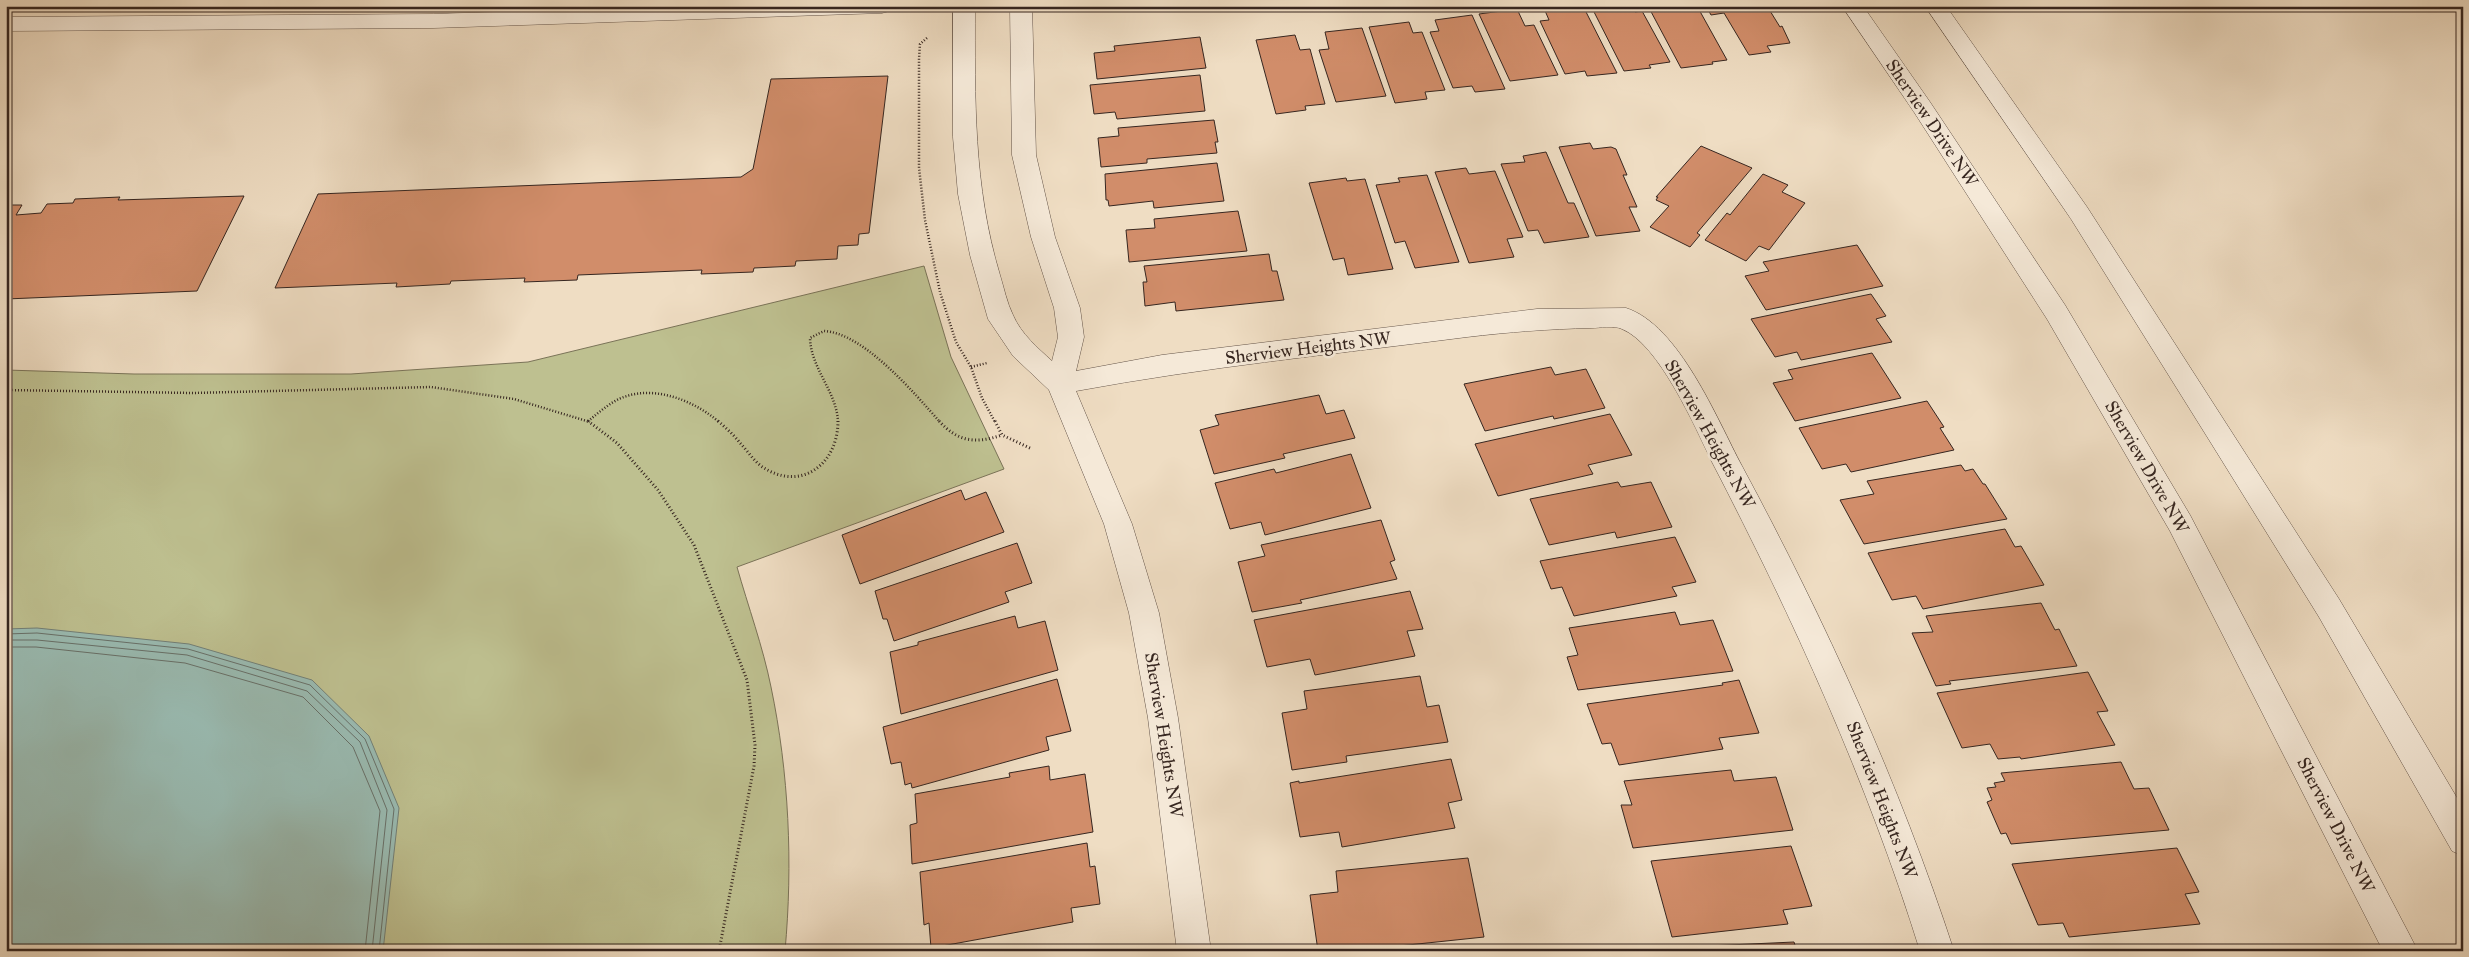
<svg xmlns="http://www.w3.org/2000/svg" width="2469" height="957" font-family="'IM FELL Great Primer',serif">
  <rect width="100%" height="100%" fill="#efddc3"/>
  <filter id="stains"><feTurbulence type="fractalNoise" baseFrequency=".004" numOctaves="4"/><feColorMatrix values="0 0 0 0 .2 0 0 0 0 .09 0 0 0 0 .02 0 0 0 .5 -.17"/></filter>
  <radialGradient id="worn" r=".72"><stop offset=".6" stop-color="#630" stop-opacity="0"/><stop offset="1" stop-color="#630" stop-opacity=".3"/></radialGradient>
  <path fill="#bec090" stroke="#7a7358" d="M924,266L951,357L1004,469L737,567C748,606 763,647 771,687C789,773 793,864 785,951H6V370L134,374H351L528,362Z"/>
  <path fill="#9abcb3" stroke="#728078" d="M37,628L189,644L312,680L369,736L399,808L383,951H6V629Z"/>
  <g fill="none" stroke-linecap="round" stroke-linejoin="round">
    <g stroke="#68716a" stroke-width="1">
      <path d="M6,634L37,633L188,649L310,685L365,739L394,809L379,951"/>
      <path d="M6,640H37L187,655L307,691L360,742L387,810L372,951"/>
      <path d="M6,647H36L185,663L303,697L353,747L380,811L365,951"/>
    </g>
  </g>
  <g fill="#d18d6a" stroke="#362620">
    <path d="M1543,6H1583L1617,73L1587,76L1585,71L1565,74L1540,21L1549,20Z"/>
    <path d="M1591,6H1632L1635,12L1642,11L1670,62L1649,65L1651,68L1624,71Z"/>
    <path d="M1648,6H1697L1727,60L1712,62L1713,64L1681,68Z"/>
    <path d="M1706,6H1767L1780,27L1782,26L1790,43L1767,46L1771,52L1749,55L1724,13L1711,15Z"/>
    <path d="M1517,9L1525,26L1534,25L1558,75L1510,81L1479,14Z"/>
    <path d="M1472,15L1505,89L1475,92L1472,86L1453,88L1430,32L1439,31L1435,20Z"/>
    <path d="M1409,22L1413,33L1422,32L1445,90L1425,92L1427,99L1395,103L1369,27Z"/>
    <path d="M1362,28L1386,96L1336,102L1319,50L1329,49L1325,32Z"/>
    <path d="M1295,35L1300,50L1310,49L1325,104L1305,106L1306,110L1276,114L1256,40Z"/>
    <path d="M1200,37L1206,68L1097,79L1094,53L1115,51L1114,46Z"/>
    <path d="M1200,75L1205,111L1117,119L1115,112L1094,114L1090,85Z"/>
    <path d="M888,76L869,233L859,234L858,245L838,246L837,259L796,261L795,266L754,268L753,272L701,274L702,270L578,275L577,280L524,282L525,278L451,281L450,284L396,287L397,283L275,288L318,194L741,177L753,169L771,79Z"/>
    <path d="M1214,120L1218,142H1215L1217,153L1147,159V163L1101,167L1098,138L1119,136L1118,128Z"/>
    <path d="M1590,143L1593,149L1611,147L1616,149L1627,175H1623L1637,207H1629L1640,231L1596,236L1559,147Z"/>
    <path d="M1701,146L1752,168L1697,233L1700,235L1690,247L1650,227L1669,206L1656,200L1658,197H1656Z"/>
    <path d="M1546,152L1568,203H1574L1589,237L1544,243L1538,230L1528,231L1501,164L1525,162L1523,156Z"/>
    <path d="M1217,163L1224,201L1154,208L1153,201L1109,206L1108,200H1106L1105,174Z"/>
    <path d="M1466,168L1469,174L1495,171L1523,237L1507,239L1514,257L1469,263L1435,172Z"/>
    <path d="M1763,174L1788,185L1782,192L1805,203L1769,250L1759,246L1746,261L1705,240L1727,213L1730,215Z"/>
    <path d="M1427,175L1459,262L1415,268L1405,241L1395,243L1376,185L1400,182L1398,178Z"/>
    <path d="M1346,178L1347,181L1365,179L1393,269L1348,275L1344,258L1333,260L1309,183Z"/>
    <path d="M244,196L197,291L6,299V205H22L16,215L41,213L47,204L73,203L75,199L120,197L118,200Z"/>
    <path d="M1238,211L1247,251L1129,262L1126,230L1155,228L1154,219Z"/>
    <path d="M1857,245L1883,286L1766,310L1745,276L1769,271L1763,262Z"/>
    <path d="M1269,254L1272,271H1277L1284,300L1176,311L1175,302L1145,306L1143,282H1147L1144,266Z"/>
    <path d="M1871,294L1886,316L1876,319L1892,342L1801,360L1797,352L1775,357L1751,319Z"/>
    <path d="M1872,353L1901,398L1795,421L1773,383L1793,379L1788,370Z"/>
    <path d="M1551,367L1555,375L1586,369L1605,408L1554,419L1553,416L1485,431L1464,384Z"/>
    <path d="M1319,395L1326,414L1344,410L1355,438L1283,454L1285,458L1214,474L1200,430L1219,425L1215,415Z"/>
    <path d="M1927,401L1944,427L1940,428L1954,450L1851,472L1846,464L1822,469L1799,428Z"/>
    <path d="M1610,414L1632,455L1588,465L1593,474L1498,496L1475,444Z"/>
    <path d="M1351,454L1371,508L1265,535L1261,522L1230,529L1215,483L1274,469L1276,473Z"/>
    <path d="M1961,465L1965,471L1973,469L1983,484H1985L2007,519L1864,544L1840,500L1874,494L1867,481Z"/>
    <path d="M1618,482L1621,487L1651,482L1672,527L1617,538L1615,532L1549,545L1530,499Z"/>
    <path d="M961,490L965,500L986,492L1004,532L860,584L842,535Z"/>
    <path d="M1381,520L1395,560L1390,562L1397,579L1300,600L1302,603L1252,612L1238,562L1265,556L1261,545Z"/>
    <path d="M2005,529L2015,547L2021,546L2044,585L1923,609L1916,596L1892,600L1868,553Z"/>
    <path d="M1675,537L1696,582L1672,587L1677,596L1574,616L1562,587L1551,589L1540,561Z"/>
    <path d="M1017,543L1032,583L1005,592L1009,602L894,641L887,619H883L875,591Z"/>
    <path d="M1410,591L1423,629L1407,631L1415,656L1315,675L1310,659L1267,667L1254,620Z"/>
    <path d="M2041,603L2055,630L2059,629L2077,666L1949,681L1951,684L1936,686L1912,633L1933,632L1926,616Z"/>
    <path d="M1675,612L1680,625L1713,620L1733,671L1578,690L1567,657L1578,655L1569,628Z"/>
    <path d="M1015,616L1018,628L1045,621L1058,670L901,714L890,652L918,645V642Z"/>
    <path d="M2088,672L2108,711L2097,712L2115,745L2021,759L2020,757L1998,759L1990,744L1962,748L1937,693Z"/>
    <path d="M1420,676L1427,707L1439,705L1448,742L1346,756L1347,762L1292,770L1282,713L1307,709L1304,691Z"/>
    <path d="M1057,679L1071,731L1046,737L1049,750L912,788L911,783L905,785L901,762L891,764L883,727Z"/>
    <path d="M1739,680L1759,733L1719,738L1723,749L1619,765L1611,743L1602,744L1587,704L1723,685L1722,683Z"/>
    <path d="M1451,759L1462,800L1448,803L1455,828L1342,847L1339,832L1300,837L1290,783L1299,781V783Z"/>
    <path d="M2121,762L2134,789L2149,788L2169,830L2011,844L2006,833L2001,834L1987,802L1992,800L1987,788L1996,787L1994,783L2005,781L2001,773Z"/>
    <path d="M1049,766L1050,780L1085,774L1093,832L912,864L910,825L917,823L915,794L1010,777L1009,773Z"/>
    <path d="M1731,770L1734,781L1776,777L1793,830L1633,848L1621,805H1632L1624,781Z"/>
    <path d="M1087,843L1090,867L1095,866L1100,904L1071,908L1073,922L931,948L929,923L924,925L920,872Z"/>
    <path d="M1791,846L1812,906L1783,910L1788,924L1672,937L1651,861Z"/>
    <path d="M2177,848L2199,892L2185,894L2200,924L2069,937L2063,923L2038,925L2012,864Z"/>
    <path d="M1468,858L1484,937L1351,951H1318L1310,895L1338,892L1336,871Z"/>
    <path d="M1794,942L1797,951H1664V948Z"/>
    <path d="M2210,946L2212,951H2132Z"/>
  </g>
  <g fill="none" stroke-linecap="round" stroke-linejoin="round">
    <defs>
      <g id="minor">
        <path d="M671,6H892L889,11L882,13L433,28L6,31V17L433,14Z"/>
        <path d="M953,6H975C975,99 973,185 1000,275C1004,288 1007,303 1013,315C1021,334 1038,348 1052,361L1058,337L1054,308L1031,237L1012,155L1010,6H1032L1036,155L1055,237L1080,308L1084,337L1076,371L1162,355L1537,309L1626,308C1679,325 1717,419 1742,466C1826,622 1899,783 1954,951H1920C1867,781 1794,620 1712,462C1695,427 1659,344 1622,329C1614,325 1600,328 1591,328C1549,329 1509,332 1467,337C1336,354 1205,367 1076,391L1132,524L1159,613L1178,718L1211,951H1177L1148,718L1129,613L1104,524L1049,390L1013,356L988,319L970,255L958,194L953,137Z"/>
        <path d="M1842,6H1863L1930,102L2065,305L2190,515L2418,951H2383L2170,531L2047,319L1914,112Z"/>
        <path d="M1925,6H1946L2087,207L2339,599L2463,808V856L2452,851L2319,617L2211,443L2071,219Z"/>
      </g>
    </defs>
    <use href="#minor" stroke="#645449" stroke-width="1"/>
    <g stroke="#362620" stroke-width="2.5" stroke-dasharray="1 2" stroke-linecap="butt">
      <path d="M927,38L920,44L919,59V168L925,220L940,292L956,342L971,367L982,398L995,422"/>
      <path d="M971,367L987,363"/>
      <path d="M6,390L193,393L431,387L514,399L590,422"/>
      <path d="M588,421C600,412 612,400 627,396C658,386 696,402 719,422"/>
      <path d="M838,422C837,392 811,369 810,338L824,331C864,333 915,394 940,422"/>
    </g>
    <g stroke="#362620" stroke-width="3" stroke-dasharray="1 2.5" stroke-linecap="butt">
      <path d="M588,421L617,443L658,490L694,545L747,680L755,745L754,766L719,951"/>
      <path d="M718,421C726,428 734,435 740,443C747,450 753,460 761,466C800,493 838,465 838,421"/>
      <path d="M939,421C958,442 976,444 1002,435"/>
      <path d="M995,421L1002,435L1032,449"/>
    </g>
    <use href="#minor" fill="#f5e9d8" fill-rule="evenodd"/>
  </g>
  <g text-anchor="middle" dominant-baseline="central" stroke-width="5" stroke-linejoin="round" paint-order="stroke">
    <g font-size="18" fill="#362620" stroke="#f5e9d8">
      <text transform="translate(1932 123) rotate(56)">Sherview Drive NW</text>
      <text transform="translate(1308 348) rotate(-7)">Sherview Heights NW</text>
      <text transform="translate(1710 434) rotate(61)">Sherview Heights NW</text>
      <text transform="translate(2147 467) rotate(60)">Sherview Drive NW</text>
      <text transform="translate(1164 735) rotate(81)">Sherview Heights NW</text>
      <text transform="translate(1882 800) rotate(69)">Sherview Heights NW</text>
      <text transform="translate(2336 825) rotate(63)">Sherview Drive NW</text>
    </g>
  </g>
  <rect width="2469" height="957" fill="none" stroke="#efddc3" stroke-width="25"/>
  <rect x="8" y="8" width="2454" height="942" fill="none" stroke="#362620" stroke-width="2.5"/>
  <rect x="12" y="12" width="2444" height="932" fill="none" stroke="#362620"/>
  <rect width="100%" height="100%" filter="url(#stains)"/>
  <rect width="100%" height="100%" fill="url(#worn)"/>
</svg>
